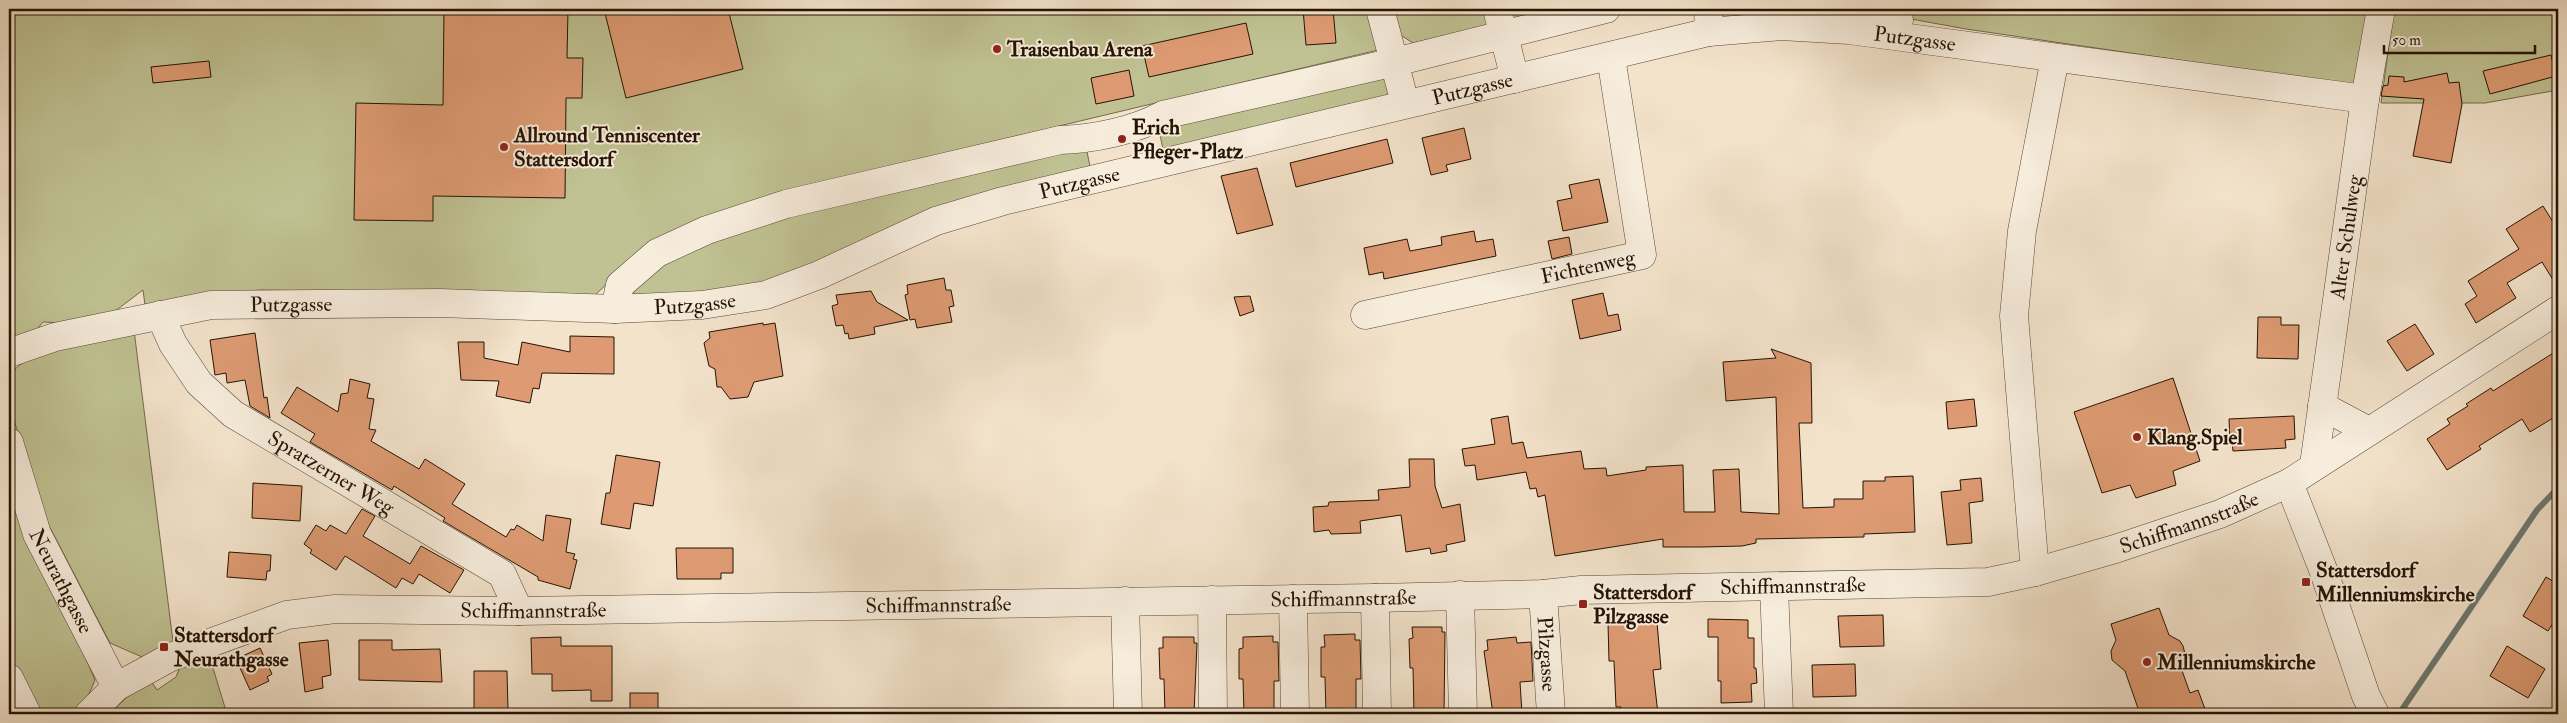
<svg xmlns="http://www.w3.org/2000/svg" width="2567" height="723" font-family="'IM FELL Double Pica',serif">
  <rect width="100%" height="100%" fill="#f3e3cb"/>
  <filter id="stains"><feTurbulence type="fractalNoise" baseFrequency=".004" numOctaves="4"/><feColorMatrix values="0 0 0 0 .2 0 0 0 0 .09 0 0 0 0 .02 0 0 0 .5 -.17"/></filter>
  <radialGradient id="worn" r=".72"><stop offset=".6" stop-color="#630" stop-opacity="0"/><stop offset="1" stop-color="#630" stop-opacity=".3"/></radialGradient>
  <g fill="#c0c293" stroke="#726a4b">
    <path d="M9,9H1367L1378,50L908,162L650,244L595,295L261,290L209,293L145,305L143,290L114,312L67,323L43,322L34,333L9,345Z"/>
    <path d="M1388,9H1560L1413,43L1393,30Z"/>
    <path d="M1856,9H2369L2356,86L1966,29Z"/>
    <path d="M2394,9H2558V90L2485,103H2381Z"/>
    <path d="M1386,73L1392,97L1164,154L1159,130L1167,124Z"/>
    <path d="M1086,147L1091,171L762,286L639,299L630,289L631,281L716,231Z"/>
    <path d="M134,330L173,642L142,657L110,643L44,516L9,404L11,372L37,352Z"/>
    <path d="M9,477L95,680C81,716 71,714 35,714L9,663Z"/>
    <path d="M209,655L227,714H109L137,688L151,681L157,690L176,677L180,667Z"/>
  </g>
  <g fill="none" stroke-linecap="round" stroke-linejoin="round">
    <path stroke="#6c7972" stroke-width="6" d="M2399,714L2537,510L2558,488"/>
  </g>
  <g fill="#de9b73" stroke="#251203">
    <path d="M444,9H568L567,58H583L582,98H566L565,198L433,196V221L354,220L356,103L443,105Z"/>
    <path d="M604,9H728L743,69L626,98Z"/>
    <path d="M1303,9H1333L1336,43L1306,45Z"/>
    <path d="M1246,23L1253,54L1149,77L1142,46Z"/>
    <path d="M2551,55L2556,76L2490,94L2483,71Z"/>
    <path d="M209,61L211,77L153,83L151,67Z"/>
    <path d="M1129,70L1134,96L1096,104L1091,78Z"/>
    <path d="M2447,73L2449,83L2459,82L2462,104L2451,163L2413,156L2424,99L2381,96L2383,86L2388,85L2389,76L2404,77V82Z"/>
    <path d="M1464,128L1471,159L1446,165L1448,171L1431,175L1422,138Z"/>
    <path d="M1387,139L1393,163L1296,187L1290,163Z"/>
    <path d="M1257,168L1273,225L1237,234L1221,176Z"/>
    <path d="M1599,179L1608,222L1563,231L1557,201L1572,198L1569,185Z"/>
    <path d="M2543,206L2558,230V288L2542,262L2507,283L2516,298L2476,323L2465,304L2477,296L2468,281L2519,249L2506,229Z"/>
    <path d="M1474,231L1476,242L1493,239L1496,256L1384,279L1383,272L1369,275L1364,248L1407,239L1410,251L1442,245L1441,237Z"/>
    <path d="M1569,237L1572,254L1552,259L1548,241Z"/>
    <path d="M944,278L946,290H951L954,306L949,307L952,322L917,328L915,319L910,320L905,295L908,294L907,285Z"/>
    <path d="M871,291L877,302L908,320L874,327L875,334L849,339L848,333L845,334L843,325L836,326L832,306L838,304L836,295Z"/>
    <path d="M1603,293L1608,316L1618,314L1621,330L1580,339L1572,300Z"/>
    <path d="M1250,296L1254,311L1240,316L1234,297Z"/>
    <path d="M2258,317H2281V325H2299L2298,359L2257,358Z"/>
    <path d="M763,323V325L775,323L783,376L754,382L748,397L730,399L721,387H717L715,369L709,366L704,343L710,338L709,332Z"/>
    <path d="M2415,324L2434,354L2407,371L2387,341Z"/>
    <path d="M255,333L264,398L267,397L270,418L250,406L245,380L227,383L226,373L215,375L210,340Z"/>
    <path d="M570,336L614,337V374L542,373L539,389L533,388L530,403L496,396L499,381L461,380L458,342H484V358L518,365L522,342L570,352Z"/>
    <path d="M1771,349L1811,363L1812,423H1799L1803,508L1834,507V499H1863V481H1885V477L1913,476L1915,532L1864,534V537L1756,539V543L1742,546L1702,547H1663V539L1555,556L1545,495L1538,497L1536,488L1530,489L1526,472L1477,480L1475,465L1465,466L1462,449L1495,444L1491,419L1508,416L1512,444L1523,442L1527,458L1581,451L1584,469L1606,468L1607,476L1646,470V467L1683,465L1684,512H1715L1713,470L1739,469L1741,512L1779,514L1776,397L1726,401L1723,362L1776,358Z"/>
    <path d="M2558,350V415L2530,432L2522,419L2479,446L2481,449L2447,470L2427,439L2450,424L2447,419L2468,406L2466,404L2491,388L2493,391Z"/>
    <path d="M2173,378L2200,461L2173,471L2176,485L2136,498L2130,485L2102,493L2074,412Z"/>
    <path d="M350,379L370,384L367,398L374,399L369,429L376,430L371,441L419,469L425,459L465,484L452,504L506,537L511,529L514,530L517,525L543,541L546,515L571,519L566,552L575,554L573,559L577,560L570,589L538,580V577L443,521L445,518L394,486L392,490L310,442L315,434L281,413L297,387L338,412L341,394L348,393Z"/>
    <path d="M1974,399L1977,426L1948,429L1946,402Z"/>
    <path d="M2294,416L2295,439L2285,440L2286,448L2233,451L2232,441L2230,442L2229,419Z"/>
    <path d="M616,455L660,462L653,506L634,503L630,529L601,524L606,493H610Z"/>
    <path d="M1409,459H1434L1435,486L1442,508L1460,504L1465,541L1446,545L1447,551L1431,554L1430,548L1406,552L1401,515L1360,521L1361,533L1331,534L1329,530L1314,532L1313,507L1328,506L1329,502L1379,500L1378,490L1410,487Z"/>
    <path d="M1981,478L1983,501L1969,503L1972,543L1947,545L1941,492L1961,490L1960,480Z"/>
    <path d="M253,483L302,486L300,521L252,518Z"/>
    <path d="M362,509L375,516L363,536L410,564L421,546L464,570L450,593L419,574L413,584L402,578L396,588L345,556L336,570L310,553L312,550L304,544L316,525L326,531L330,525L346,534Z"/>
    <path d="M676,548H733V573H721V579H677Z"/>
    <path d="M229,552L271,555L270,571H267L266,580L227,577Z"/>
    <path d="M2546,577L2558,584V626L2553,623L2548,631L2523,616Z"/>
    <path d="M2159,608L2169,635L2180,641L2183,646L2185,654L2180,665L2190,693L2198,690L2205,709L2189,714H2140L2125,671L2112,660L2111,651L2116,640L2111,624Z"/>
    <path d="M1883,615L1884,646L1840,647L1838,616Z"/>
    <path d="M1708,619L1748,620V638H1754V668H1756L1757,683L1751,684L1752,702L1721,703V681H1718V637H1708Z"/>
    <path d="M1641,621V623L1657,622L1661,669L1653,670L1658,714H1621V707H1616L1614,661H1609L1608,623Z"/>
    <path d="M1412,627H1442V632H1445L1444,714H1414L1413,668H1410L1409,639L1413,638Z"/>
    <path d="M1355,634V640H1360L1361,679H1356V714H1326L1325,677H1321V647H1325L1324,635Z"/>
    <path d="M1273,636V642H1278L1279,681H1274V714H1244L1243,679H1239V649L1243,648V637Z"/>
    <path d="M561,637V646H612V701H591V690L552,691V674H532L531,638Z"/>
    <path d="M1163,637H1194V643H1197L1194,714H1165L1164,679H1160L1159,648H1163Z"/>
    <path d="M1516,637L1517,643L1531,642L1533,681L1520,682L1522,714H1493L1484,651L1488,650L1487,640Z"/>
    <path d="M328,640L331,675L322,677L323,688L305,692L299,643Z"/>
    <path d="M359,640H392V650L440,649L442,682L359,680Z"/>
    <path d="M2507,646L2545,669L2528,698L2490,676Z"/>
    <path d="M260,648L272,674L267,677L269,681L250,690L236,659Z"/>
    <path d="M1855,664L1856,696L1813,697L1812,665Z"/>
    <path d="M474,671H507L508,709H474Z"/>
    <rect x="630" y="693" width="28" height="21"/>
  </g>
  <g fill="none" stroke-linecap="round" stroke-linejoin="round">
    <defs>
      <g id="minor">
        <path d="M1380,9L1405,103"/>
        <path d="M1497,9L1515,79"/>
        <path d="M1708,9L1709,32"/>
        <path d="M1843,9L1899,20"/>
        <path d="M615,309L620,285L657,253L707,230L786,204L1060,140C1093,139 1133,131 1163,115L1395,62L1606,9"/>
        <path id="s1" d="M160,315L173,344L199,383L233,414L502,574L519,611"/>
        <path id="s2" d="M1365,315L1642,255L1611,57"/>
        <path id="s3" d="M9,353L55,337L211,305L440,303L615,309L702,305L766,295L819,275L936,221L1003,201L1709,32L1781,26L1849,30L2365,99"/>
        <path d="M2322,406L2369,431"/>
        <path id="s4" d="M9,442L37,534L116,687"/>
        <path id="s5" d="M2314,465L2365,99L2381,9"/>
        <path d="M2289,483L2324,572L2366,696L2375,714"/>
        <path d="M2035,572L2014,316L2022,231L2055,58"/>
        <path d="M1774,587L1779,714"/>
        <path id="s6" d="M1543,594L1551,714"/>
        <path d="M1460,595L1463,714"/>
        <path d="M1375,598L1377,714"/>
        <path d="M1293,599L1295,714"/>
        <path d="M1212,600L1213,714"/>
        <path d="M1125,601L1128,714"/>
        <path d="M9,678L27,714"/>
        <path id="s7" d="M89,714L116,687L171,657L287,615L335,609L519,611L1375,598L1543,594L1581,590L1988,582L2035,572L2115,549L2220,514L2289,483L2558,310"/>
      </g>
    </defs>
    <use href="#minor" stroke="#584635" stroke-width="29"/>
    <use href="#minor" stroke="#f7eddd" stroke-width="28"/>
  </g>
  <g fill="#8f2418" stroke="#f7eddd" stroke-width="2">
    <circle cx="997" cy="49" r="5"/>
    <circle cx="1122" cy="139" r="5"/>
    <circle cx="504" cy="147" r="5"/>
    <circle cx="2137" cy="437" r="5"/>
    <rect x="2301" y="577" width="10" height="10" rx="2.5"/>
    <rect x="1578" y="599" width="10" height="10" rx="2.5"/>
    <rect x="159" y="642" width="10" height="10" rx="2.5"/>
    <circle cx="2147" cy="662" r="5"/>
  </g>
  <g text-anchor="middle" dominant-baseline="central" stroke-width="4" stroke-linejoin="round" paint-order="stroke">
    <g font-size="21" fill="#251203" stroke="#f7eddd">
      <text stroke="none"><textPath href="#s3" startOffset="1952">Putzgasse</textPath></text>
      <text stroke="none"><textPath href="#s3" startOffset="1502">Putzgasse</textPath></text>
      <text stroke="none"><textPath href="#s3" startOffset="1098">Putzgasse</textPath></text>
      <text stroke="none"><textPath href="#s5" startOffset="230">Alter Schulweg</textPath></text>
      <text stroke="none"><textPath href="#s2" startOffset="228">Fichtenweg</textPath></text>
      <text stroke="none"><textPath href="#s3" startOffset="692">Putzgasse</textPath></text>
      <text stroke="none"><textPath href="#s3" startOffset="288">Putzgasse</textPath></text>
      <text stroke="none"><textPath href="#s1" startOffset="239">Spratzerner Weg</textPath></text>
      <text stroke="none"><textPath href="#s7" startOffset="2136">Schiffmannstraße</textPath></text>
      <text stroke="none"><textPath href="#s4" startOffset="149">Neurathgasse</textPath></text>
      <text stroke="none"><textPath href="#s7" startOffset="1731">Schiffmannstraße</textPath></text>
      <text stroke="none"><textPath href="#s7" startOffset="1281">Schiffmannstraße</textPath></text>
      <text stroke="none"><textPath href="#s7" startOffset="876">Schiffmannstraße</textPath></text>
      <text stroke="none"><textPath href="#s7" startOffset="471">Schiffmannstraße</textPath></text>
      <text stroke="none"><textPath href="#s6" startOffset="60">Pilzgasse</textPath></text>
    </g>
    <g font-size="21" font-weight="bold" fill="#251203" stroke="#f7eddd" text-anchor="start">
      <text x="1007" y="49">Traisenbau Arena</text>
      <text x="1132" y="127">Erich<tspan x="1132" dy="24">Pfleger-Platz</tspan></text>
      <text x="514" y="135">Allround Tenniscenter<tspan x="514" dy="24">Stattersdorf</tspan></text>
      <text x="2147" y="437">Klang.Spiel</text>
      <text x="2316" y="570">Stattersdorf<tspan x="2316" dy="24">Millenniumskirche</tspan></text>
      <text x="1593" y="592">Stattersdorf<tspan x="1593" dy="24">Pilzgasse</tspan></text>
      <text x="174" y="635">Stattersdorf<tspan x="174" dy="24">Neurathgasse</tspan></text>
      <text x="2157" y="662">Millenniumskirche</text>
    </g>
  </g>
  <rect width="2567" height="723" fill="none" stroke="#f3e3cb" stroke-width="30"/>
  <rect x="10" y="10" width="2547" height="703" fill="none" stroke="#251203" stroke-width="2.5"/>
  <rect x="15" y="15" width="2537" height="693" fill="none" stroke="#251203"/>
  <path d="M2384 45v8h151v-8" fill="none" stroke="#251203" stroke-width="2.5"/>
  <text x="2392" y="45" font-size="15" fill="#251203" stroke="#f7eddd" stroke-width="4" paint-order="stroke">50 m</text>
  <rect width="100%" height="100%" filter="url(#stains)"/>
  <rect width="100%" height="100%" fill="url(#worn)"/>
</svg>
